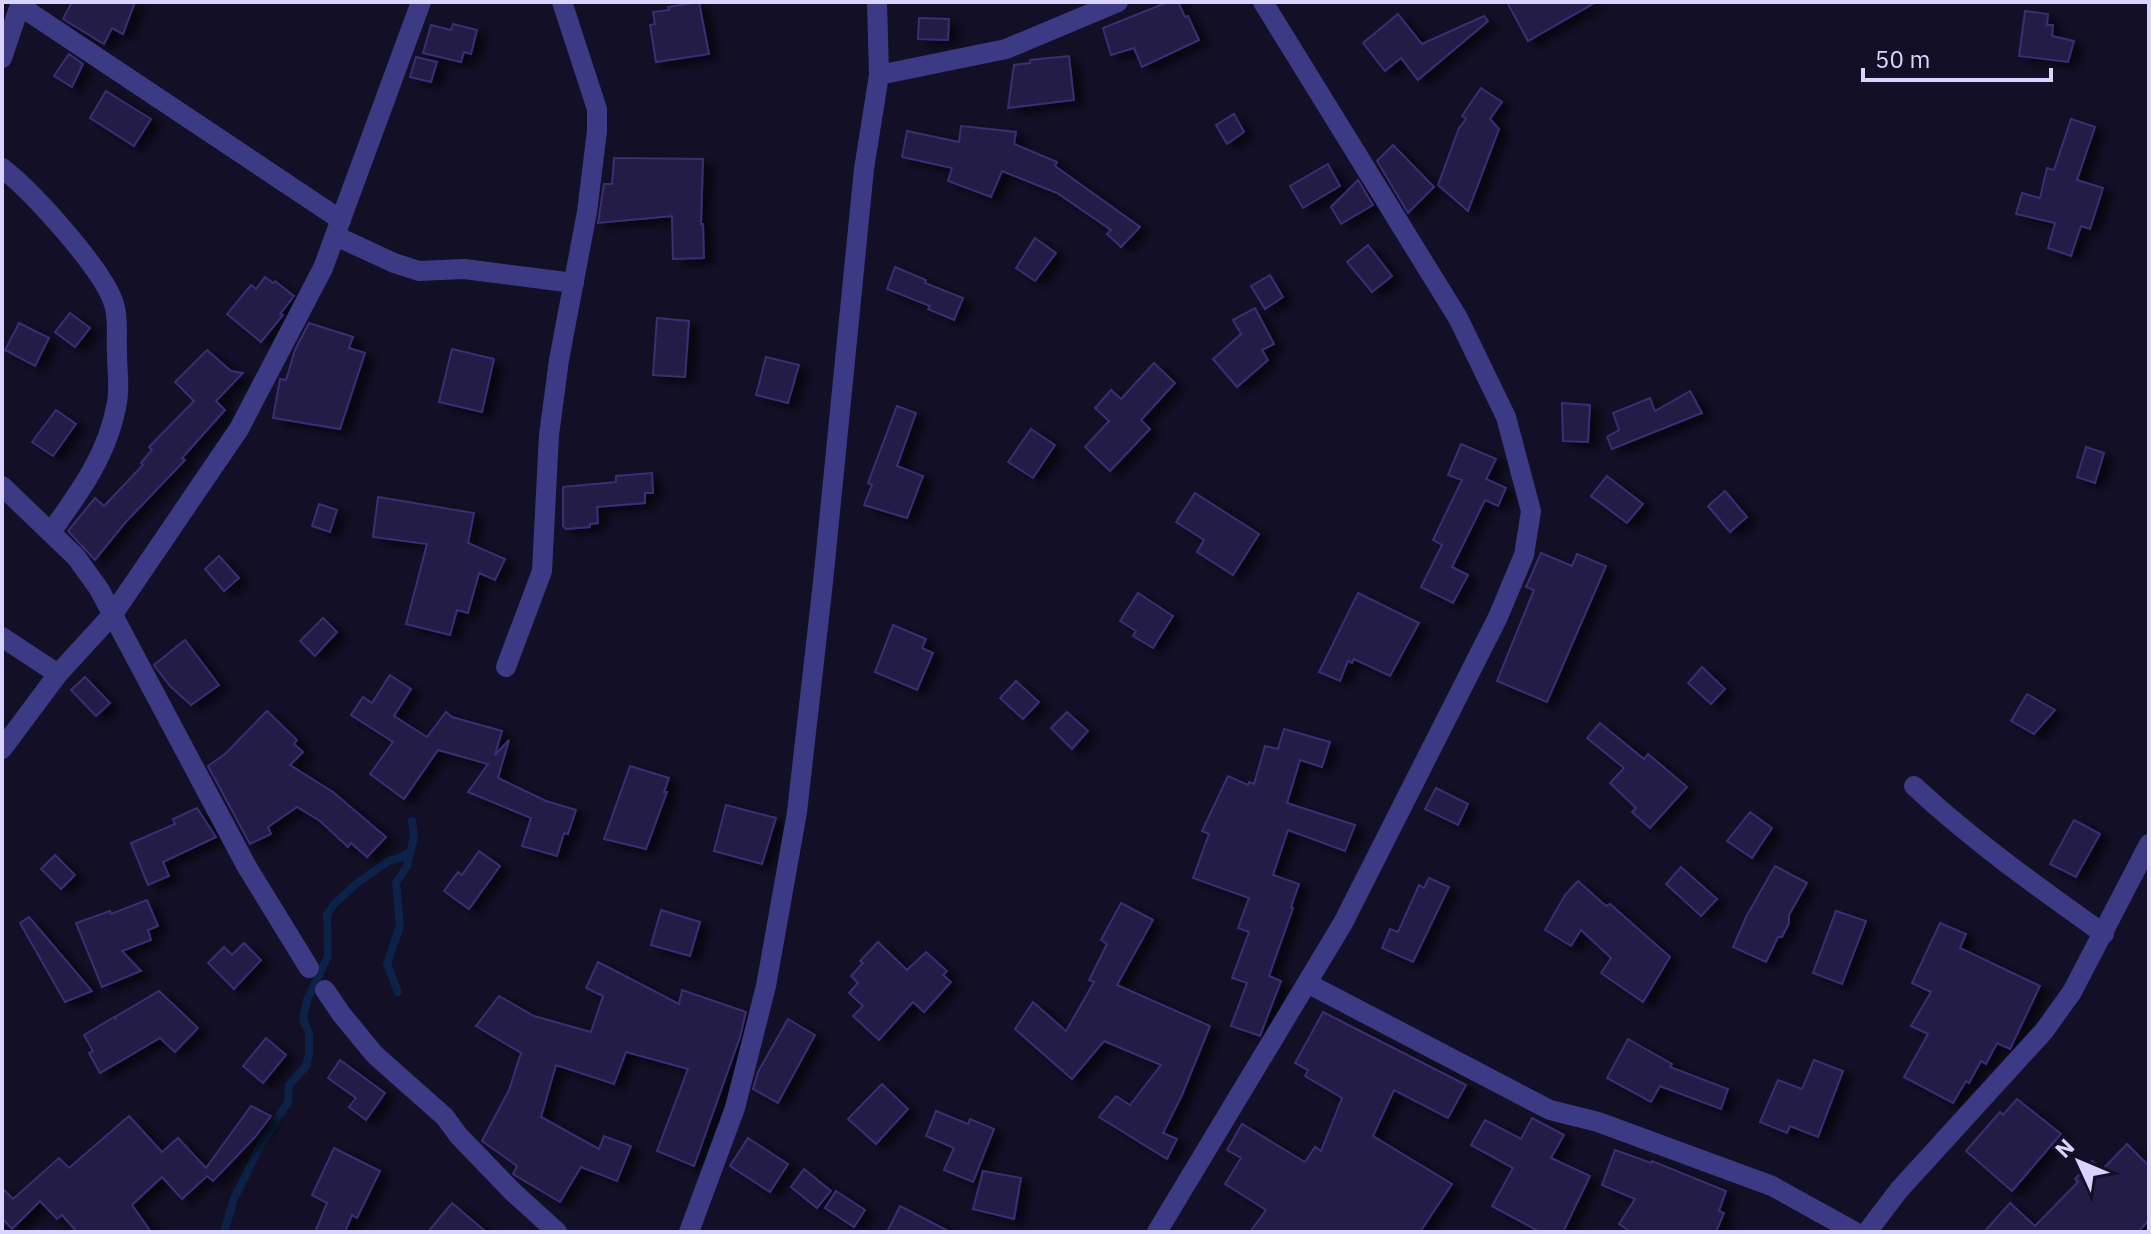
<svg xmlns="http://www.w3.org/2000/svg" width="2151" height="1234" font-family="'IBM Plex Sans',sans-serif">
  <defs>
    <filter id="shadow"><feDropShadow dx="9" dy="5" stdDeviation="4" flood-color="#0009"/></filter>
  </defs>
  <rect width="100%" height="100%" fill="#130f26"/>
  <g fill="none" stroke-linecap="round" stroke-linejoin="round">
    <g stroke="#0c2248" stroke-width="8">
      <path d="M398,992L387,964L400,926L396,883L407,866L414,837L412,821"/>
      <path d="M224,1232L234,1199L260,1146L288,1102L289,1085L306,1066L309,1054V1033L303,1020L307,1000L328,956L327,915L334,904L356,884L388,861L400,858L410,852"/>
    </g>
  </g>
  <g fill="#241b47" stroke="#3b2d73" stroke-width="2" filter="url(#shadow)">
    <path d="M72,2H135L123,34L112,28L104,44L63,19Z"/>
    <path d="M699,2L709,54L656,62L650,25L655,24L653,12L669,10L668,7Z"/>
    <path d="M1168,2H1178L1185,17L1188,16L1199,40L1142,67L1134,48L1111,55L1103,28Z"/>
    <path d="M1507,2H1596L1528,41Z"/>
    <path d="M2025,11L2048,14L2047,25H2053L2052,36L2074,41L2068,62L2019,56Z"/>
    <path d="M1398,14L1422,44L1484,16L1488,21L1418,80L1401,58L1385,71L1363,43Z"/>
    <path d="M919,18L949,19L948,40L918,39Z"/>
    <path d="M453,24L477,30L471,54L464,52L461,62L423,53L431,25L451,30Z"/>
    <path d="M69,54L83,64L72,87L54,76Z"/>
    <path d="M1069,56L1074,100L1008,108L1014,65L1030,63V60Z"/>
    <path d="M416,57L437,62L431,82L410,77Z"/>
    <path d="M1481,88L1502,102L1490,119L1499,129L1468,211L1438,185L1459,128L1466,119L1462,116Z"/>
    <path d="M106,91L151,119L134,146L90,118Z"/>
    <path d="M1234,114L1244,132L1227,144L1216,125Z"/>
    <path d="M2071,119L2095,127L2077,180L2103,188L2090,229L2081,226L2071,256L2048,248L2055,223L2016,214L2022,193L2040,198L2047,168L2054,170Z"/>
    <path d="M961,126L1016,132L1014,144L1057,162L1055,166L1140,227L1121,247L1107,234L1111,230L1057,193L1002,171L991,197L948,181L952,168L902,157L907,131L959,142Z"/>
    <path d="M1393,145L1434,187L1408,213L1377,161Z"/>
    <path d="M614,158L703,159L701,224H703L704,258L673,259L672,216L598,223L604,184H612Z"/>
    <path d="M1328,164L1340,186L1303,208L1290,186Z"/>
    <path d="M1358,180L1373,205L1341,224L1331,207Z"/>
    <path d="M1035,238L1056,253L1035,281L1016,268Z"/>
    <path d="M1368,245L1392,276L1372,292L1347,262Z"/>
    <path d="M895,267L926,280L925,283L963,298L954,320L928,309L930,306L887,289Z"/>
    <path d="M1270,275L1283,297L1265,309L1251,286Z"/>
    <path d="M265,277L273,283L275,281L294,296L280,314L283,315L261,342L227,314L251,285L256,289Z"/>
    <path d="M1255,308L1274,344L1262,350L1268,360L1237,387L1213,359L1241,334L1233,320Z"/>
    <path d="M70,313L90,328L75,347L55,332Z"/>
    <path d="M657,318L689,321L685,377L653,375Z"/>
    <path d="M19,323L49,338L35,366L5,350Z"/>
    <path d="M309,323L353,337L349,348L365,353L340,429L273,418L280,379L286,380L295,350Z"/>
    <path d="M452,349L494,359L482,412L439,402Z"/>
    <path d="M207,350L231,371L243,373L216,401L225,410L182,458L185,460L124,524L95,560L68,531L95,498L104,506L143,465L141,463L152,450L149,447L194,401L175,382Z"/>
    <path d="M766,357L799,365L788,403L756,395Z"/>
    <path d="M1154,363L1175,383L1141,420L1150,429L1110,471L1085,447L1109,421L1095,408L1111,390L1121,399Z"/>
    <path d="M1690,391L1702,413L1612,449L1607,437L1619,430L1613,413L1650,398L1655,411Z"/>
    <path d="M1562,403L1590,405L1588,442L1563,441Z"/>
    <path d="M897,406L916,413L897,466L923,476L907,518L864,505L872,485L868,483Z"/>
    <path d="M56,410L76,424L53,456L32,442Z"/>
    <path d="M1031,429L1055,445L1033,478L1008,462Z"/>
    <path d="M1461,444L1496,459L1486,479L1506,488L1498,506L1485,500L1452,567L1468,575L1453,603L1421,587L1442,545L1433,540L1462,480L1448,475Z"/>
    <path d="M2086,447L2104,453L2095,483L2077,477Z"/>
    <path d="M652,473L653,493H645V503L597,507L598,523L590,524V527L566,529L563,526V487L616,482V476Z"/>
    <path d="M1607,476L1643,504L1627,523L1591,496Z"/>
    <path d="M1725,491L1747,517L1730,532L1708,506Z"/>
    <path d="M1195,493L1259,534L1233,575L1197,552L1204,540L1176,522Z"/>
    <path d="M378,497L474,513L468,543L505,559L495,580L479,573L468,613L457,610L450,635L406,624L427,544L373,537Z"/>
    <path d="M319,504L337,510L330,532L312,526Z"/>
    <path d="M1541,553L1572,566L1577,554L1606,566L1547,702L1497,681L1534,590L1526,587Z"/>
    <path d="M219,556L239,578L224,591L205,569Z"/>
    <path d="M1138,593L1173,616L1153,648L1133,636L1136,631L1120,621Z"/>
    <path d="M1358,593L1419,623L1390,676L1354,659L1352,663L1348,661L1340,681L1319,672Z"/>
    <path d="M323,618L337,632L315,656L300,641Z"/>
    <path d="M893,625L926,639L922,648L933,653L917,690L875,672Z"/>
    <path d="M185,640L219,685L191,705L170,686L154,665Z"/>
    <path d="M1702,667L1725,689L1711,704L1688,683Z"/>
    <path d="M390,675L411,689L394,716L427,737L446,712L452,717L502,731L495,755L509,740L498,778L546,801L576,810L568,834L564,833L557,856L522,846L531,818L468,792L488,764L438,750L404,799L370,774L393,742L351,715L363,697L372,703Z"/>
    <path d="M85,677L110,703L96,716L71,690Z"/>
    <path d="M1016,681L1039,702L1023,719L1000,698Z"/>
    <path d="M2027,694L2055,710L2034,734L2011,721Z"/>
    <path d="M267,711L297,740L294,744L303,752L290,765L333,792L386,837L367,857L351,843L348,847L320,821L297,807L268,827L271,834L250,844L208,766L225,754Z"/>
    <path d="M1067,712L1088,731L1072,749L1051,728Z"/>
    <path d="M1600,723L1644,759L1648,754L1687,787L1650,828L1632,812L1636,808L1610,783L1624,768L1587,738Z"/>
    <path d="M1284,729L1330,742L1322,767L1300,760L1287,803L1355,825L1345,851L1288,830L1273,875L1299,884L1291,907L1293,908L1269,976L1281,981L1260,1036L1231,1026L1247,983L1232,978L1249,932L1238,928L1249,898L1193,878L1209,834L1202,831L1228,776L1248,785L1249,782L1254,784L1265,746L1278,749Z"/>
    <path d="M630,766L669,778L664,792H667L646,849L604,839Z"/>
    <path d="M1436,788L1468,804L1458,825L1425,809Z"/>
    <path d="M726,805L776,818L762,864L714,851Z"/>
    <path d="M197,808L216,837L163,862L169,876L148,885L131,843L175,824L173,819Z"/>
    <path d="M1750,812L1772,828L1752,858L1727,841Z"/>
    <path d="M2074,820L2100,834L2076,877L2050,864Z"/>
    <path d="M479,851L500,866L469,909L444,891L458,872L462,875Z"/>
    <path d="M55,855L75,875L61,889L41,869Z"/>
    <path d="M1775,866L1807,883L1789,915V923L1782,937H1778L1766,962L1733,947L1746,917Z"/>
    <path d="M1681,867L1717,899L1701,916L1666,884Z"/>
    <path d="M1429,878L1449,887L1413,962L1382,948L1390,929L1398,932L1419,885L1424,888Z"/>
    <path d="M1578,881L1606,906L1610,904L1670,957L1643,1002L1601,973L1611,958L1581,930L1571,946L1545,930L1565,895Z"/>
    <path d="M147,900L158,926L148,930L151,940L122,951L141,971L102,987L76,923L110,911L111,914Z"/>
    <path d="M1121,903L1153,920L1117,985L1210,1026L1182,1095L1163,1133L1177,1139L1167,1159L1099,1117L1116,1096L1130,1105L1161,1065L1104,1041L1072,1079L1015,1029L1033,1002L1066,1031L1094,982L1089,980L1107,944L1101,940Z"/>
    <path d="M661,910L700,922L690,956L651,945Z"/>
    <path d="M1836,911L1866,921L1842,984L1813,973Z"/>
    <path d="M29,917L92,991L65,1002L20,923Z"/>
    <path d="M1940,923L1966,934L1960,948L2040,986L2010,1049L1997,1043L1986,1064L1981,1061L1969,1083L1966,1081L1953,1103L1904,1077L1928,1034L1911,1026L1931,992L1912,983Z"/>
    <path d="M878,942L907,970L926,952L947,971L943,975L951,982L924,1012L913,1002L879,1040L853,1016L863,1006L849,993L858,983L851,976L863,963L860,961Z"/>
    <path d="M244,943L261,960L234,989L208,963L224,947L232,955Z"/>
    <path d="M598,962L679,1004L682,990L746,1012L740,1037L694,1166L657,1151L688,1069L626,1052L614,1084L556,1065L541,1117L599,1149L604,1136L631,1146L617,1181L581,1167L560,1202L513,1174L517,1166L482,1141L509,1090L521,1053L476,1026L499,996L534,1016L591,1032L603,996L586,988Z"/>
    <path d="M159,991L198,1028L175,1052L160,1038L100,1073L89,1053L93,1051L84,1035L114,1017L116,1020L115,1017Z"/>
    <path d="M1323,1012L1466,1085L1448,1118L1394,1090L1373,1136L1452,1184L1420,1232H1250L1266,1210L1225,1184L1241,1158L1227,1150L1242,1124L1305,1162L1315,1147L1321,1151L1342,1098L1305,1076L1308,1070L1295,1063Z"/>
    <path d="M788,1019L815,1035L778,1103L753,1089L758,1072Z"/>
    <path d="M266,1038L286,1055L263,1083L243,1066Z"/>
    <path d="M1628,1039L1672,1064L1670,1067L1728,1089L1721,1109L1660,1086L1651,1102L1607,1078Z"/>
    <path d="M340,1060L385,1093L366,1120L349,1107L356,1098L328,1078Z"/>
    <path d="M1814,1060L1843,1071L1818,1137L1790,1126L1787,1133L1760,1122L1778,1080L1802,1089Z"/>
    <path d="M882,1084L908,1109L876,1144L848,1119Z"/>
    <path d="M2017,1099L2061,1134L2012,1191L1966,1151L2000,1112L2003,1115Z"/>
    <path d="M251,1106L271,1116L255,1137L213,1181L207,1176L182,1199L162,1177L132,1205L151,1232H77L62,1215L57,1219L40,1201L12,1229L2,1218V1188L13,1199L59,1158L69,1168L129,1116L162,1152L178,1138L206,1168Z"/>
    <path d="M936,1111L968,1124L970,1119L994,1129L973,1182L944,1170L954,1148L926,1136Z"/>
    <path d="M1532,1118L1564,1135L1551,1158L1590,1176L1563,1232H1540L1492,1206L1513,1168L1471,1145L1485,1120L1521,1139Z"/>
    <path d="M748,1138L788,1164L770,1192L730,1166Z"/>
    <path d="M2127,1144L2149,1166V1220L2138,1232H1984L2010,1203L2035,1226L2078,1182L2075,1179L2092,1161L2102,1170Z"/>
    <path d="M334,1148L380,1171L357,1218L352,1215L345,1232H315L327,1203L312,1195Z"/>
    <path d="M1615,1150L1651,1163L1652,1161L1726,1191L1719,1211L1724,1213L1716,1232H1631L1619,1224L1635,1199L1602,1185Z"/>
    <path d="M804,1169L831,1191L817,1208L791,1187Z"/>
    <path d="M983,1171L1021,1178L1014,1219L973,1209Z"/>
    <path d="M836,1191L865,1210L854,1227L825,1208Z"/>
    <path d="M452,1203L486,1232H428Z"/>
    <path d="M900,1206L950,1232H887Z"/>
  </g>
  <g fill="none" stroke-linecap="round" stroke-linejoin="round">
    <g stroke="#3d3a85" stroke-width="20">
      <path d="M20,6L341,220"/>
      <path d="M2,58L21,2"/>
      <path d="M879,75L1006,49L1118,2"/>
      <path d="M2,168C32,191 103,269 114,304C119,320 116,337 117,353C117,369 120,387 117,402C109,452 80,492 51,532"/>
      <path d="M336,236L394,263L419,271L464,269L574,283"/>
      <path d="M2,486L76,557L99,589L247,867L309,968"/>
      <path d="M2,637L58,674"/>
      <path d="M506,667L542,571L549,435L559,360L587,212L597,131V109L562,2"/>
      <path d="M2,749L58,674L113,614L239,429L323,268L421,2"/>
      <path d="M1914,786C1973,841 2038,887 2104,934"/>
      <path d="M1307,983L1550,1110L1598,1122L1772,1186L1855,1232"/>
      <path d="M325,990L342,1015L375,1055L445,1117L458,1135L513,1192L557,1232"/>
      <path d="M689,1232L735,1108L766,986L797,812L823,582L864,169L879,75L877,2"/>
      <path d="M1157,1232L1343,923L1498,617L1524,555L1531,511L1506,417L1458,318L1263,2"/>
      <path d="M1867,1232L1899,1190L2044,1031L2072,992L2149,844"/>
    </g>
  </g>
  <rect width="2151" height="1234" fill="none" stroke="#d9d4ff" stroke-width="8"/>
  <g transform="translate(2079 1162) rotate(314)" stroke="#130f26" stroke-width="6" paint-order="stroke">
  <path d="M0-6L14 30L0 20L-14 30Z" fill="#d9d4ff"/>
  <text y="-12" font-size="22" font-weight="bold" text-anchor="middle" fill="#d9d4ff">N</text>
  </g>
  <path d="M1863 68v12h188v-12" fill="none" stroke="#d9d4ff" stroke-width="4"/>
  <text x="1875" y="68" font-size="24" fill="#d9d4ff" stroke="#130f26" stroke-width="6" paint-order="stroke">50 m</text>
</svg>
